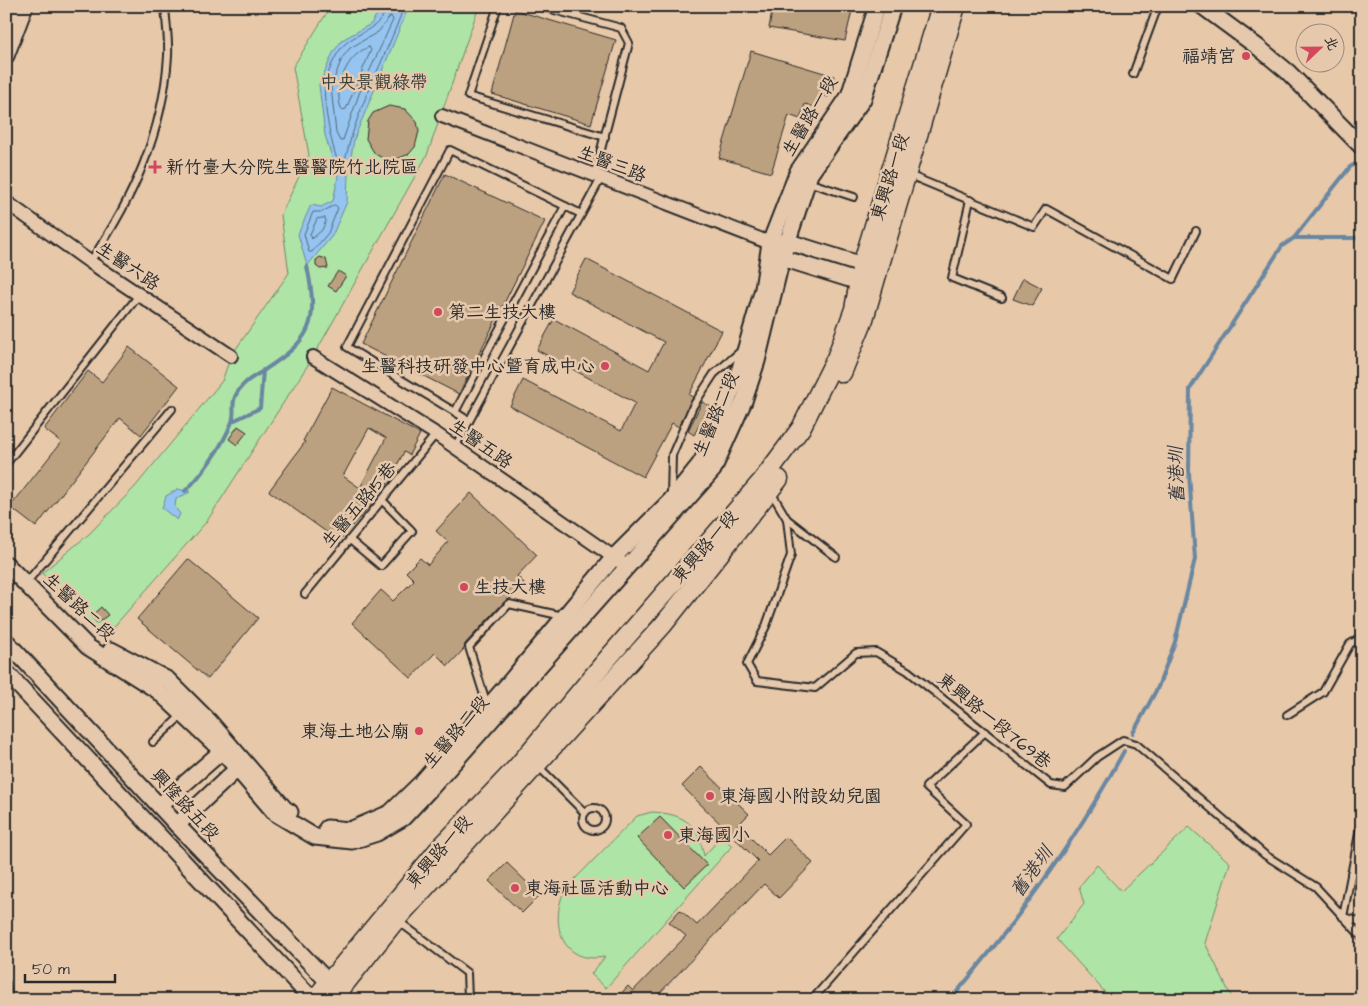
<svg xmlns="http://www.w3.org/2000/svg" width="1368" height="1006" font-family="'Architects Daughter','LXGW WenKai TC',sans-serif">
  <rect width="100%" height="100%" fill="#e7c8a9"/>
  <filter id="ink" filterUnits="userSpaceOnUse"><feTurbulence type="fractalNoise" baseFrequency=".02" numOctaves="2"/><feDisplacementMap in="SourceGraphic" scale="10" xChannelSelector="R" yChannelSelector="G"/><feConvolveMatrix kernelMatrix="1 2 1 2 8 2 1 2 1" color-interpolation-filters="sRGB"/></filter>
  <g filter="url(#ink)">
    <g fill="#aee4a6" stroke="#6c8868">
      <path d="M331,6H479L427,155L313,357L207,521L103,639L42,573L89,534L135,487L222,381L231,356L289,273L281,215L309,155L293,67Z"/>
      <path d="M652,812C684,814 698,823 704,856L722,836L732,846L606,988L591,974L605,957C561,965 549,923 565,889L637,816Z"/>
      <path d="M1189,827L1230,863L1205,943L1233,1000H1112L1057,939L1084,904L1079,887L1097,865L1121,891Z"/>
    </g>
    <g fill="#94c4ef" stroke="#6a87a1">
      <path d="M382,6H409L354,139L348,175L347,202L332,236L307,266L298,234L311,205L321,207L333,201L338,177L325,135L319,85L333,53L342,40L371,24Z"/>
      <path d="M178,489L190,492L176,499L175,507L180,514L177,520L162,508L166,496Z"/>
    </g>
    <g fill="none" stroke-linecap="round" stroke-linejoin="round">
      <g stroke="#556879" stroke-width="1">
        <path d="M386,6C383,29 359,31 345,44C336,52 327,73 325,85C322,100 333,156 341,168L344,166C355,109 385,61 404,6"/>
        <path d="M391,16L393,20L359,94L343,140L340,141L336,133L331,87L342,58L350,48L378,32Z"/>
        <path d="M369,47L371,50L346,109L342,110C332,89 347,54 369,47Z"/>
        <path d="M335,205L338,208L328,233L312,252H309L304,234L313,212H322Z"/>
        <path d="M325,218L326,221L322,230L312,239L310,234L317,219Z"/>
      </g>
      <g stroke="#6a87a1" stroke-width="4">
        <path d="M1294,238L1350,167L1362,160"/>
        <path d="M233,421L260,408L263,370"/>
        <path d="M185,491C202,476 224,443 232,422C236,412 230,403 237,393C243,382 252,378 263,371C312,339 319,324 307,266"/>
        <path d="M1133,733L1158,687L1175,642L1195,559L1189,473L1190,389L1282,246L1294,238H1362"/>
        <path d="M950,1000C1016,923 1076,840 1124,751"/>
      </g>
    </g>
    <g fill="#bca180" stroke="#2b2b2b" fill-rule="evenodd">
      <path d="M773,6H853L845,41L769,28Z"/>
      <path d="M515,10L616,40L591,124L492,94Z"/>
      <path d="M751,51L834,76L828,97L821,95L817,108L805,104L800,119L789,115L771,173L719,158Z"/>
      <path d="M389,106L405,109L417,122L419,131L415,147L409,154L397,159L394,164L375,154L366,139L368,121L373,113Z"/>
      <path d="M445,174L545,221L459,394L361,344Z"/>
      <path d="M320,257L326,259L328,268L320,269L316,266V260Z"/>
      <path d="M586,259L722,331L689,395L693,397L679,427L672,423L643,477L510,406L523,380L621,431L635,403L537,350L554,319L649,370L664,342L569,292Z"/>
      <path d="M338,271L346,276L336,291L328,286Z"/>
      <path d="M1023,278L1042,288L1032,306L1013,299Z"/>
      <path d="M129,347L179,386L141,435L120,418L36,527L10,507L61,442L44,429L88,371L102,382Z"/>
      <path d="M332,387L420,434L409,455L404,452L385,488L339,541L269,491L305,442L303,441ZM369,428L386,438L360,488L343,476Z"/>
      <path d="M702,402L710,406L694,435L688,431Z"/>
      <path d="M238,426L247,432L237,445L229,439Z"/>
      <path d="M471,493L537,555L517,576L525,584L510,599L505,601L465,644L464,649L448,666L435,653L411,678L352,623L381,590L393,601L414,580L406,572L420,558L428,565L448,542L436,531Z"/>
      <path d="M188,559L258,618L208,679L137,619Z"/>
      <path d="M101,607L108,615L97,623L91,616Z"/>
      <path d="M701,767L749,814L738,825L768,855L786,837L813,863L779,898L764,884L653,1000H615L628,986L633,991L686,936L669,922L680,910L697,925L758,861L682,786Z"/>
      <path d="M660,817L707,865L684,887L637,838Z"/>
      <path d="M507,863L540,895L522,913L489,881Z"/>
    </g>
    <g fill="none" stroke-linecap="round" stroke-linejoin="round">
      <defs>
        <g id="service">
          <path d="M498,6L468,96L605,137"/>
          <path d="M539,6L621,28L629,43L594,176"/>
          <path d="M1133,74L1158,6"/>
          <path d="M909,175L1034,227L1046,209L1173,279L1196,231"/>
          <path d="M808,182L854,197"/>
          <path d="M970,200L952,278L1002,298"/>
          <path d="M90,262C133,199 163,133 168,56C169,40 166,23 165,6"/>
          <path d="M455,412L347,347L450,150L565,206"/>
          <path d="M469,421L455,412L565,206L581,214"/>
          <path d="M455,447L601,178"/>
          <path d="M6,464L139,295"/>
          <path d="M771,492L787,519L791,555L766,626L747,664L757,681L815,688L856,653L876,652L908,671L1051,785L1065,787L1097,757L1123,740L1136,744L1265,855L1316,887L1362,937"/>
          <path d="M671,497L672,455L693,406L714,374L742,350"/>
          <path d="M787,519L836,557"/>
          <path d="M350,540L381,566L412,531L382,500"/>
          <path d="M31,577L172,409"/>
          <path d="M305,594L436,434"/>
          <path d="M487,705L469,647L509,604L563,616"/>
          <path d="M1287,715L1323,692L1350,644L1362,637"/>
          <path d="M153,742L182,715"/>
          <path d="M537,765L585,813"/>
          <circle cx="594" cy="819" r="11"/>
          <path d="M1362,818L1343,917L1362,922"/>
          <path d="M1351,873L1362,875"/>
          <path d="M397,920L467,973L468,998"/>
          <path d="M6,983L8,1000"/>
          <path d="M812,1000L966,824L926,787L985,732"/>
        </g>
        <g id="minor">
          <path d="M442,116L770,243"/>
          <path d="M6,202L90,262L231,356"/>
          <path d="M313,357L436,434L622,563"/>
        </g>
        <g id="tertiary">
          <path d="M1202,6L1259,48L1288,72L1362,147"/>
          <path d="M6,17L10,6"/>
          <path d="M6,56L25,6"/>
          <path d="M779,242H789L862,265L869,272"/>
          <path d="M777,251L782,258L859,282L869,279"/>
          <path d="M6,564L88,647L158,691L222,751L275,813L315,837L352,841L377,833L403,818L432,787L713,470L744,401L757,361L782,258L810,174L863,99L893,6"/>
          <path d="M6,641L177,825L337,991"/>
          <path d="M111,650L168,680L209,721L285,809L290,812"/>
          <path d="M6,672L313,1000"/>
          <path d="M160,805L222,751L231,752"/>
          <path d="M177,825L237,769V760"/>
          <path d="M327,828L350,830L390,813L422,782L508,684L614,557L671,500L700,464L710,446L739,372L763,289L770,243L798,171L849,96L877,6"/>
        </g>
        <g id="secondary">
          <path d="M842,373L864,319L956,6"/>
          <path d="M314,1000L438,850L516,768L609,657L761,482L801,428L836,358L854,309L862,265L941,6"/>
          <path d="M332,1000L396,920L663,625L779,479"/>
        </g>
      </defs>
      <use href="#service" stroke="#2b2b2b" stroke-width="10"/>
      <use href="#minor" stroke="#2b2b2b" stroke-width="16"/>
      <use href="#tertiary" stroke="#2b2b2b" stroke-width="19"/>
      <use href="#secondary" stroke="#2b2b2b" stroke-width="21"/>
      <use href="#service" stroke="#e6c9ad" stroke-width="6"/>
      <use href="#minor" stroke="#e6c9ad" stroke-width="12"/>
      <use href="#tertiary" stroke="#e6c9ad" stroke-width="15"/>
      <use href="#secondary" stroke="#e6c9ad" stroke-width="18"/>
    </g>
  </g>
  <g fill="#d1495b" stroke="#e6c9ad" stroke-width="2">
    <circle cx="1246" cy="56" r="5"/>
    <path d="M152.5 159.5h5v5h5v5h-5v5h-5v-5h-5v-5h5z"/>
    <circle cx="438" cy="312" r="5"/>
    <circle cx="605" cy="366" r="5"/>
    <circle cx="464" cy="587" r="5"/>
    <circle cx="419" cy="731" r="5"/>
    <circle cx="710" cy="796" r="5"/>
    <circle cx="668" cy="835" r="5"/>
    <circle cx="515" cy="888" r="5"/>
  </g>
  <g text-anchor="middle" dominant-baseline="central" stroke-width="5" stroke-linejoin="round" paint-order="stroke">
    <g font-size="18" fill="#2b2b2b" stroke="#e6c9ad" text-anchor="start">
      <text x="1236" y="56" text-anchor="end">福靖宮</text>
      <text x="166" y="167">新竹臺大分院生醫醫院竹北院區</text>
      <text x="448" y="312">第二生技大樓</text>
      <text x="595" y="366" text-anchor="end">生醫科技研發中心暨育成中心</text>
      <text x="474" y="587">生技大樓</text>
      <text x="409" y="731" text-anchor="end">東海土地公廟</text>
      <text x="720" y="796">東海國小附設幼兒園</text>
      <text x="678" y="835">東海國小</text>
      <text x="525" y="888">東海社區活動中心</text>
    </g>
    <g font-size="18" fill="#383e37" stroke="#e6c9ad">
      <text x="374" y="82">中央景觀綠帶</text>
    </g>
    <g font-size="18" fill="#2b2b2b" stroke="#e6c9ad">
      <text transform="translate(810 116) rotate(-59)">生醫路一段</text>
      <text transform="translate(612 164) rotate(21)">生醫三路</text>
      <text transform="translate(890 177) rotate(-73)">東興路一段</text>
      <text transform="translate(128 266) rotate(34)">生醫六路</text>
      <text transform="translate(716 414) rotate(-67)">生醫路二段</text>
      <text transform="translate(481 444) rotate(35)">生醫五路</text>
      <text transform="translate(359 505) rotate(-50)">生醫五路15巷</text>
      <text transform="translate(705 547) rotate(-49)">東興路一段</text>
      <text transform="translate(79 607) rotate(43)">生醫路二段</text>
      <text transform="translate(994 721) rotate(39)">東興路一段769巷</text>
      <text transform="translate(456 732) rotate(-49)">生醫路二段</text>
      <text transform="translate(185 805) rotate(47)">興隆路五段</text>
      <text transform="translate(439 852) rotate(-49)">東興路一段</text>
    </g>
    <g font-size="19" font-style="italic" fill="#363a3f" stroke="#e6c9ad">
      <text transform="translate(1177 475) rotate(-92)">舊港圳</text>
      <text transform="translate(1032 872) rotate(-54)">舊港圳</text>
    </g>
  </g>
  <rect width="1368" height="1006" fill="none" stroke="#e6c9ad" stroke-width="25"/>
  <rect x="12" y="12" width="1343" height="981" fill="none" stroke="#2b2b2b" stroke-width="2" filter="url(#ink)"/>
  <g transform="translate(1320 48) rotate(68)"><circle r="24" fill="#e6c9ad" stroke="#9b8a79"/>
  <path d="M0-4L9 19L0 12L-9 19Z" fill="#d1495b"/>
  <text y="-8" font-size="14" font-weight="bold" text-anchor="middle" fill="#2b2b2b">北</text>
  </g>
  <path d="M25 974v8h90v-8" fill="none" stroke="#2b2b2b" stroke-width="2.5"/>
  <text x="32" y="974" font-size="15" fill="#2b2b2b" stroke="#e6c9ad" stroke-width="4" paint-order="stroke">50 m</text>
</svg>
